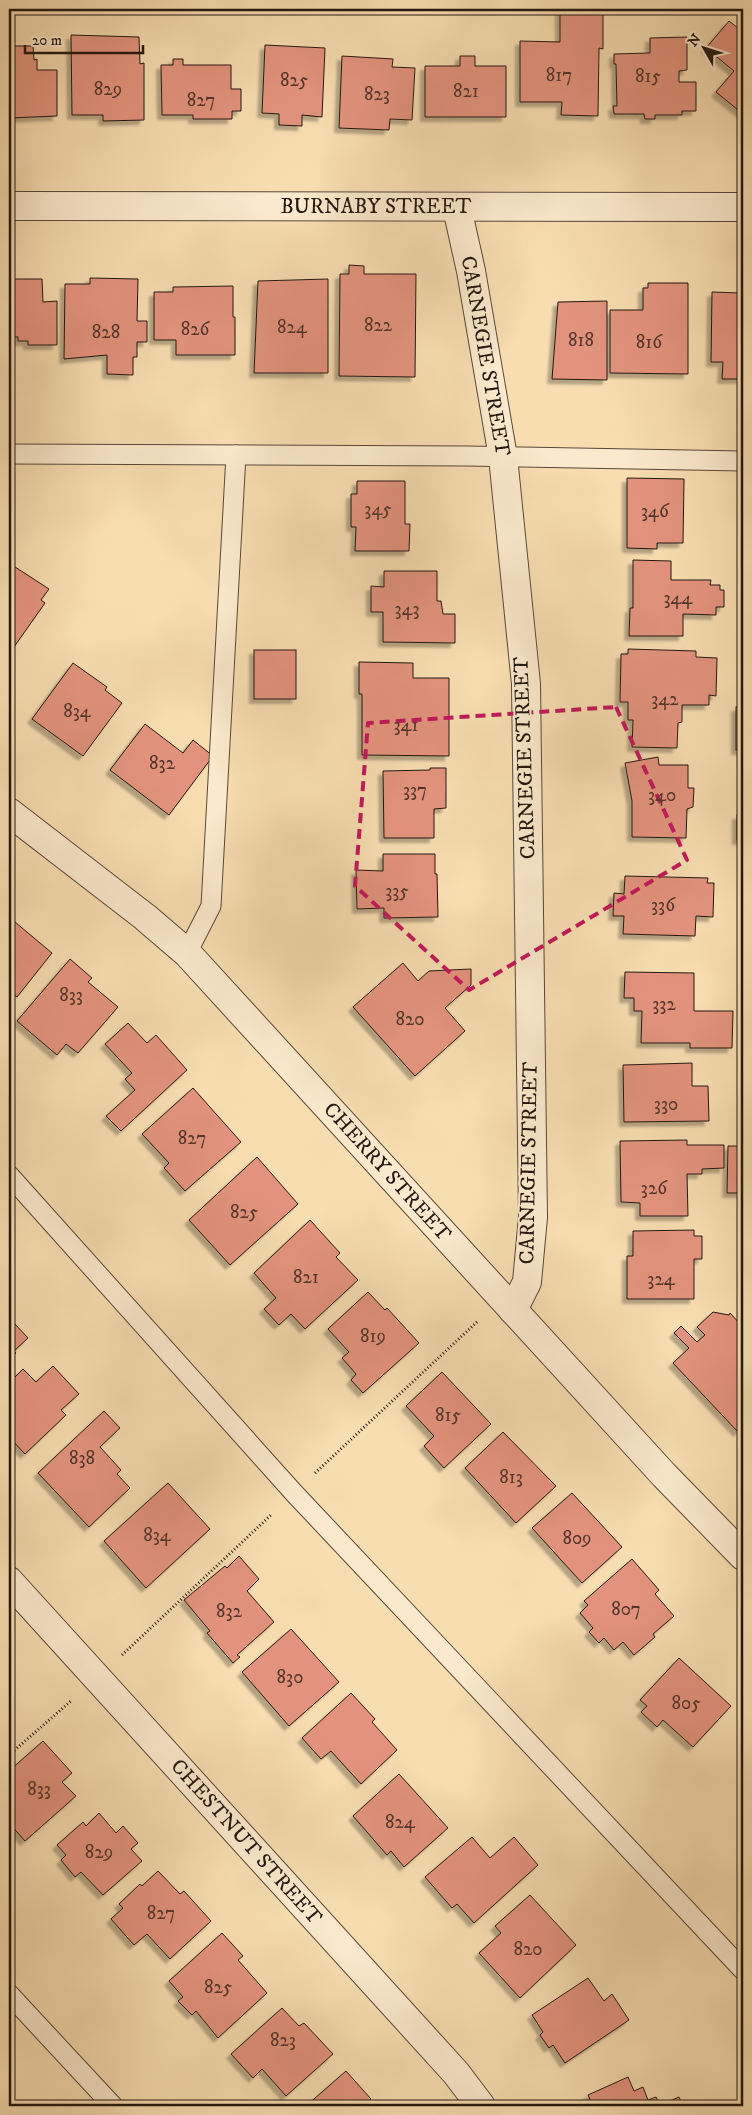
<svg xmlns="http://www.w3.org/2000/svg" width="752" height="2115" font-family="'IM FELL DW Pica',serif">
  <defs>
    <filter id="shadow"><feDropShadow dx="-4.5" dy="4.5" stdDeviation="1" flood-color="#0004"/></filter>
  </defs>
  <rect width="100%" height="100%" fill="#f7ddb0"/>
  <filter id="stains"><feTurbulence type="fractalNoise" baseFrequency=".004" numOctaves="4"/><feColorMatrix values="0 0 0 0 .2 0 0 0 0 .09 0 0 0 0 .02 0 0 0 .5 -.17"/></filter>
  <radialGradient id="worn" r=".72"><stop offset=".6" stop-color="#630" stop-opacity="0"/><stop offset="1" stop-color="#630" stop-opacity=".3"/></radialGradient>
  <g fill="#e3937d" stroke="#231710" filter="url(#shadow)">
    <path d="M560,9L603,10V49L599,48L598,116L561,115L562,102H520V41L560,42Z"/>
    <path d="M729,21L743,32V114L716,92L734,71L706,48Z"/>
    <path d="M71,35L139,37L140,64L144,63V120L103,121V115H72Z"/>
    <path d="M687,37V70L679,71V82H696V111H682V115H655V119H645L644,114H614L613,106H617L616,64H614V54L650,53V38Z"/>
    <path d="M265,45L325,48L322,117L302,115V126L279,125V114L262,113Z"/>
    <path d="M9,46H33L34,60L37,59V70H57V116L9,118Z"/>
    <path d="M342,56L393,59L392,67L415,68L412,120L390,119L389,130L339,128Z"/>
    <path d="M460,56H475V66H506V117H425V66H460Z"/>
    <path d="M173,59H183V65H231V89H241V111H232V119H193V115H162L161,65H173Z"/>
    <path d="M349,265L364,266V274H416L415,377L339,376L340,274H349Z"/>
    <path d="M90,278L138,279L137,321H147V342H137V357H133V375L107,374V355L64,359L65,284H90Z"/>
    <path d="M9,279H42L43,302L57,301V345H28V341H18V337H9Z"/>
    <path d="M328,279V373H254L258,281Z"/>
    <path d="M648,283H688V374L610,373V310H643V288H648Z"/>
    <path d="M233,286V317H235V355H176V340H154V292H173V287Z"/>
    <path d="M712,292L740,293V299H743V379H722L723,362H711Z"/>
    <path d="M607,301V380L552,379L558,302Z"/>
    <path d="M627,478L684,479L683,543H657V549L627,548Z"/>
    <path d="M357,481H405V524H410L409,551H355L356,527H351V494H357Z"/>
    <path d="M633,560L671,561V580H711L710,585H720V590H724V607H716V615L683,614V636H629L630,608H633Z"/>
    <path d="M9,563L49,589L41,600L45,603L14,647L9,644Z"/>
    <path d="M384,571H437V601H441L443,614H455V643L383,642V612H371V586L384,587Z"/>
    <path d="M628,649L696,651V657L717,658L716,696L709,695V705H682V722L678,723L677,748L632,747L633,720H628V702H620L621,654H628Z"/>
    <rect x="254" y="650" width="42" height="49"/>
    <path d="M359,662L413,663V678H449V756L362,755V694H359Z"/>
    <path d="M73,663L107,687L105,690L122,703L83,756L32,719Z"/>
    <rect x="736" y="707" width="7" height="43"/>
    <path d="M145,724L183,753L193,740L213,756L169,815L110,770Z"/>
    <path d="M658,757L659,765H688V788H694L693,807L687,809L686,838L632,837V801L625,763Z"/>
    <path d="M430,768H446V808L434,809V838H384L383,771L430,770Z"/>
    <rect x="737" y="815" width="6" height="25"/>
    <path d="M383,854H435V874H437L438,917L384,918V908L357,909L356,870L383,871Z"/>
    <path d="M625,876L708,878L707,883H714L713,917L696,916L695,936L623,934L624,916H613L614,893L624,894Z"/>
    <path d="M9,917L52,953L17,997L9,990Z"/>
    <path d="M70,959L92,978L88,982L118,1007L78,1053L66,1044L57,1055L17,1021Z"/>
    <path d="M403,963L418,981L429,971L471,969V985L445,1008L465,1031L415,1076L353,1007Z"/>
    <path d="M625,972L694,973V1011H733L732,1048H690V1043H641L642,1011H634V998H624Z"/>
    <path d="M128,1023L147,1043L156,1035L187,1070L121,1131L106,1116L135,1090L125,1079L132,1073L105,1044Z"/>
    <path d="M692,1063V1086H708L709,1121L624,1122L623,1065Z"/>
    <path d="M193,1088L241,1142L185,1191L164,1168L169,1163L142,1134Z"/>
    <path d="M687,1140V1145H724V1168L702,1169V1174H687L688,1216H640V1203L621,1202L620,1141Z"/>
    <path d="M728,1146H743V1193H727Z"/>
    <path d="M257,1157L298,1204L230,1265L189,1220Z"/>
    <path d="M310,1220L340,1253L336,1257L358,1280L305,1329L291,1314L279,1325L264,1309L276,1298L254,1273Z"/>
    <path d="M694,1230V1236H702V1259H694V1299H627V1256H633V1231Z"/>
    <path d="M368,1292L385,1310L387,1308L419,1343L363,1393L351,1380L356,1374L342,1358L349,1352L328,1329Z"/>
    <path d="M713,1312L729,1315L730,1313L743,1327V1427L738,1432L673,1363L689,1348L674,1333L681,1326L697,1342L705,1335L697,1327Z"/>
    <path d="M9,1323L11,1325L14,1323L28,1338L14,1351L16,1353L9,1360Z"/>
    <path d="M53,1366L79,1394L61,1410L66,1415L25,1454L9,1437L12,1431L9,1428V1383L23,1369L36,1382Z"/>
    <path d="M442,1372L491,1424L444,1468L424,1446L434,1436L406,1406Z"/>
    <path d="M104,1411L120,1428L100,1447L121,1470L117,1474L130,1488L89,1527L38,1473Z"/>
    <path d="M503,1432L556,1486L516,1523L465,1468Z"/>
    <path d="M168,1483L210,1529L146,1588L104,1541Z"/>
    <path d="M572,1493L622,1547L582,1583L532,1528Z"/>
    <path d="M239,1556L259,1579L247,1591L274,1622L237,1655L240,1657L233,1663L207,1633L210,1631L184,1600L225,1566L227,1568Z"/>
    <path d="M632,1559L659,1590L655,1594L674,1616L653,1634L655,1637L634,1655L623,1642L614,1650L604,1638L599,1643L589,1632L593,1628L580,1613L588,1605L584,1601Z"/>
    <path d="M291,1629L339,1682L289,1726L242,1672Z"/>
    <path d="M679,1658L731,1706L693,1747L663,1720L657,1727L641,1712L647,1706L640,1700Z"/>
    <path d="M351,1693L375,1719L372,1722L397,1750L361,1784L331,1751L321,1759L302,1738Z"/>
    <path d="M43,1741L72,1773L62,1782L76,1796L25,1841L9,1823V1771Z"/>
    <path d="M399,1774L448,1828L404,1867L391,1851L387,1855L353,1816Z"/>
    <path d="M99,1813L116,1833L123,1826L138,1843L131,1849L142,1861L103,1895L81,1872L75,1877L61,1860L66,1855L57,1845L83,1822L86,1826Z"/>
    <path d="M472,1837L490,1858L514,1837L538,1865L474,1923L457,1904L452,1908L425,1877Z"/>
    <path d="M158,1871L180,1894L184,1891L211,1921L170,1959L147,1934L134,1945L111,1919L123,1908L119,1904L140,1884L142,1886Z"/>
    <path d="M530,1895L576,1945L520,1998L479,1953L501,1933L495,1926Z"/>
    <path d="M222,1933L243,1956L238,1960L267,1993L218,2038L196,2011L192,2015L178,2001L183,1997L169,1981Z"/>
    <path d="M588,1978L604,2001L612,1994L629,2020L565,2063L553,2045L549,2048L540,2035L543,2032L532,2015Z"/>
    <path d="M282,2008L299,2026L304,2023L333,2054L286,2096L262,2069L253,2078L231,2054Z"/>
    <path d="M346,2071L371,2099L368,2101L373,2106H306Z"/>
    <path d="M628,2077L634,2091L643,2087L648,2100L656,2097L660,2105L679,2097L683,2106H593L588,2095Z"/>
  </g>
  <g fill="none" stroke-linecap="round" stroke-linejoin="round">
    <defs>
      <g id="service">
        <path d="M9,454L466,456L743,461"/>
        <path d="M187,953L211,906L236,455"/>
        <path d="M9,1175L294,1493L743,1970"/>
        <path d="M9,1994L113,2106"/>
      </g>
      <g id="minor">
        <path d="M9,206L743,207"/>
        <path d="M457,208L471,271L503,457L526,684L533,1217L527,1282L513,1310"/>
        <path d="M9,812L145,917L187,953L664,1475L743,1556"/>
        <path d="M9,1581L456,2073L481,2106"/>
      </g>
    </defs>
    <use href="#service" stroke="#584838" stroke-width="21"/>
    <use href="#minor" stroke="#584838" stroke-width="30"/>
    <g stroke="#231710" stroke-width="3" stroke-dasharray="1 2.5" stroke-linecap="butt">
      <path d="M315,1473L478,1321"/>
      <path d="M122,1655L272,1514"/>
      <path d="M9,1755L71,1701"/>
    </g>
    <use href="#service" stroke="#fae9cc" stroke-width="19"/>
    <use href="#minor" stroke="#fae9cc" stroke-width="28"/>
  </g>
  <path fill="none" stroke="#c2185b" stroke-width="4" stroke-dasharray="10 6" stroke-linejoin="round" d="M616,707L687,860L469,990L355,886L368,723Z"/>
  <g text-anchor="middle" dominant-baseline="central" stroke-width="4" stroke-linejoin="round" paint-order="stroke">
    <g font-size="19" fill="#53362b">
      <text x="559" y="75">817</text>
      <text x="648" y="76">815</text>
      <text x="294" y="80">825</text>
      <text x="108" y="89">829</text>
      <text x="466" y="91">821</text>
      <text x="377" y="94">823</text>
      <text x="201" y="100">827</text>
      <text x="378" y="325">822</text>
      <text x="292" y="327">824</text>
      <text x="195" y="329">826</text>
      <text x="106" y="332">828</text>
      <text x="581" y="340">818</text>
      <text x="649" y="342">816</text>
      <text x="378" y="509">345</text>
      <text x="655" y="511">346</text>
      <text x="678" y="598">344</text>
      <text x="407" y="609">343</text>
      <text x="665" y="699">342</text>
      <text x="77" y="711">834</text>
      <text x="406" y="725">341</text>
      <text x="162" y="763">832</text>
      <text x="415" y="790">337</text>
      <text x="662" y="795">340</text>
      <text x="397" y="891">335</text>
      <text x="663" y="905">336</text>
      <text x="71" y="995">833</text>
      <text x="664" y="1004">332</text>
      <text x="410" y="1019">820</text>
      <text x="666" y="1104">330</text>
      <text x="192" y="1138">827</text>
      <text x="654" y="1188">326</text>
      <text x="244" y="1212">825</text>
      <text x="306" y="1277">821</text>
      <text x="661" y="1279">324</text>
      <text x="373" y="1336">819</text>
      <text x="448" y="1415">815</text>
      <text x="82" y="1458">838</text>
      <text x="511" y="1477">813</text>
      <text x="157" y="1535">834</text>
      <text x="577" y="1538">809</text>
      <text x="626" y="1609">807</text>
      <text x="229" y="1611">832</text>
      <text x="290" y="1677">830</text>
      <text x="686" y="1703">805</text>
      <text x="39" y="1789">833</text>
      <text x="400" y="1822">824</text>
      <text x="99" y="1852">829</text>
      <text x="161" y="1913">827</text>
      <text x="528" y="1949">820</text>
      <text x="218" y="1987">825</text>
      <text x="283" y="2040">823</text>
    </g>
    <g font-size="21" fill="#231710" stroke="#fae9cc">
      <text x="376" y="207">BURNABY STREET</text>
      <text transform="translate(485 356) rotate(80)">CARNEGIE STREET</text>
      <text transform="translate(525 758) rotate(-92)">CARNEGIE STREET</text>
      <text transform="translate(529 1163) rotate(-89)">CARNEGIE STREET</text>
      <text transform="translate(387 1172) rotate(48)">CHERRY STREET</text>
      <text transform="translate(246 1842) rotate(48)">CHESTNUT STREET</text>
    </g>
  </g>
  <rect width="752" height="2115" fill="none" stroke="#f7ddb0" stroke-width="30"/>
  <rect x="10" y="10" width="732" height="2095" fill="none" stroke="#231710" stroke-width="2.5"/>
  <rect x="15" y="15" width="722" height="2085" fill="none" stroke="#231710"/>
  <g transform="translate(704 48) rotate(309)" stroke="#fae9cc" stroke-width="4" paint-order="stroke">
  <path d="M0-4L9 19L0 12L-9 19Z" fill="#231710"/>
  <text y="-8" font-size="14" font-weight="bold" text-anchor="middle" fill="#231710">N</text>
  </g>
  <path d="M25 45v8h118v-8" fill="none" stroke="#231710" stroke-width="2.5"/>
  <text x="32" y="45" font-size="15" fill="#231710" stroke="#fae9cc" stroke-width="4" paint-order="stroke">20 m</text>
  <rect width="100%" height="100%" filter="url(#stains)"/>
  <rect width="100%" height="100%" fill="url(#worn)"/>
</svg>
